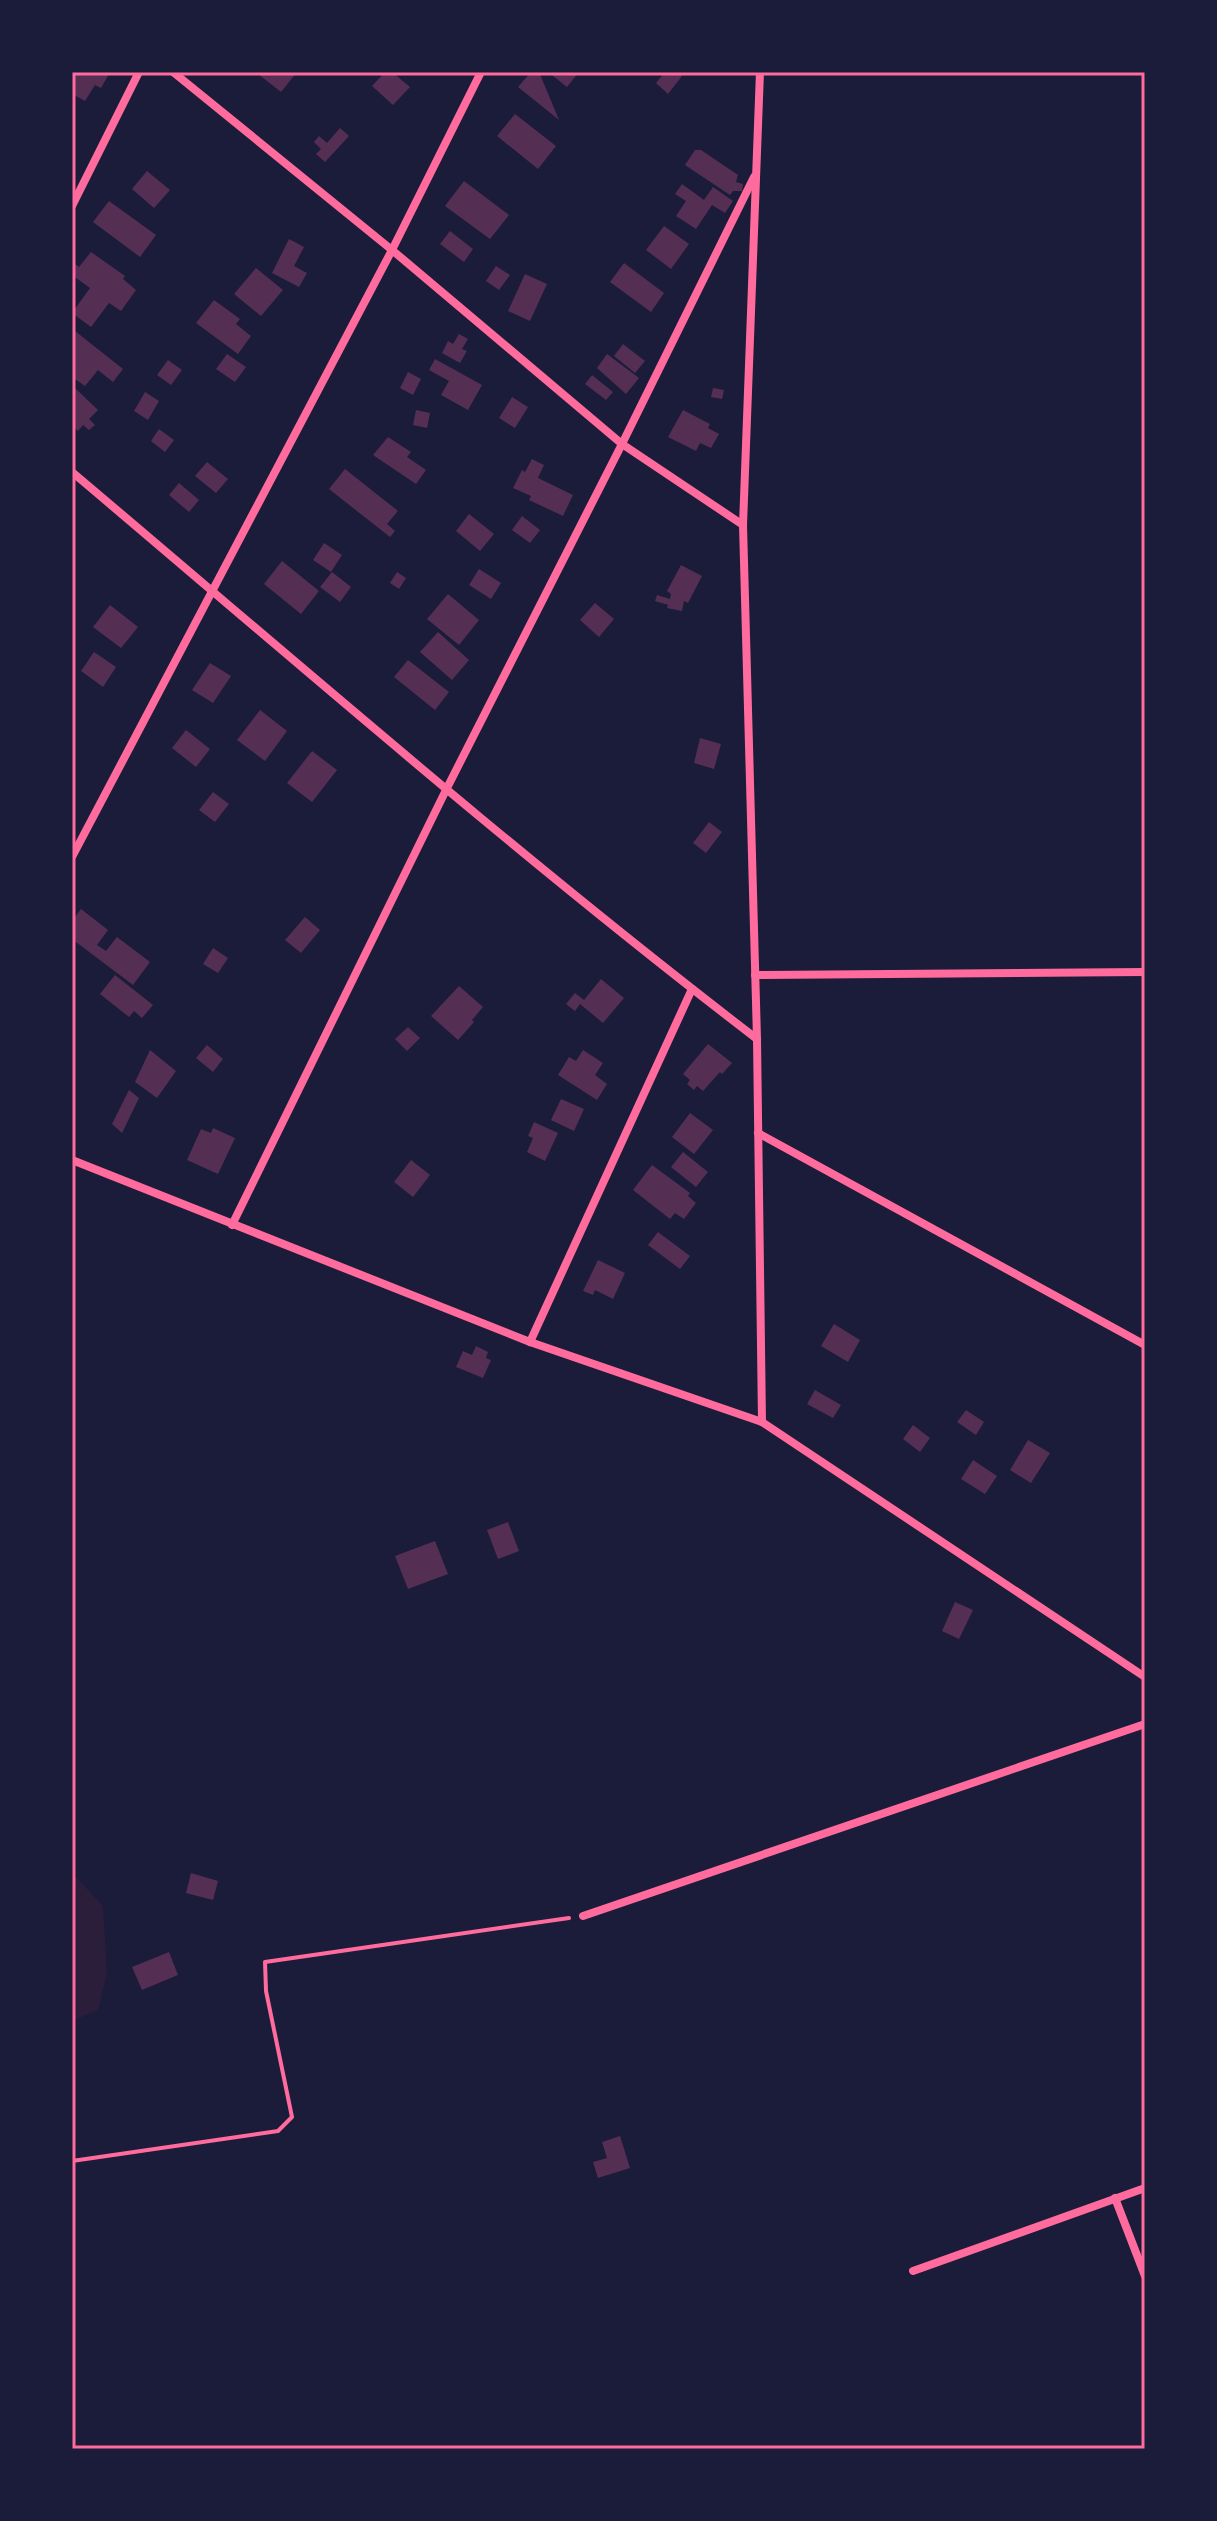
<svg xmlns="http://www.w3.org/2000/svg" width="1217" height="2521" font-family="'Varela Round',sans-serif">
  <rect width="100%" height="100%" fill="#1b1b3a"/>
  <path fill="#2a1e3b" d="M72,1878H77L103,1906L107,1973L98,2010L72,2021Z"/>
  <g fill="#542f53">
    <path d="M72,72H105L109,74L101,88L95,85L85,101L72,94Z"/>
    <path d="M259,72H297L281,92L258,74Z"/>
    <path d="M385,72H392L410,87L393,105L372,86Z"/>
    <path d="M531,72H539L559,120L518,87Z"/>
    <path d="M548,72H579L567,87Z"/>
    <path d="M665,72H677L682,76L668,94L656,83Z"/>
    <path d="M515,114L556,146L538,169L497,136Z"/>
    <path d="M340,128L349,136L325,162L316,154L321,149L314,142L319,136L327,143Z"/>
    <path d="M695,150H701L738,175L736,182L743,184L742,191H733L730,195L685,165Z"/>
    <path d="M147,171L170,190L154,208L132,189Z"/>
    <path d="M464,181L509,215L490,239L445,206Z"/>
    <path d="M682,184L704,200L713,187L733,201L725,213L712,205L696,229L676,216L686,201L675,194Z"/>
    <path d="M109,201L156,235L140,257L93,222Z"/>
    <path d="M664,226L689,244L671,269L646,250Z"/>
    <path d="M450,231L473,249L464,262L440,244Z"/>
    <path d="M289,239L304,247L294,266L307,273L299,287L272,273Z"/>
    <path d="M91,252L125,276L123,279L136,290L121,311L109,303L91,327L72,313L90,288L72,275V265L74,263L79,267Z"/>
    <path d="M624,263L664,293L651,312L610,282Z"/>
    <path d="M496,266L510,275L499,290L486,281Z"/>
    <path d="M256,268L283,290L261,316L234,294Z"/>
    <path d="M525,274L547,284L530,321L508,311Z"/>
    <path d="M214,300L240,319L236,324L251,336L238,354L196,323Z"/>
    <path d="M75,331L123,369L113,382L98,370L85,386L72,377V334Z"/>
    <path d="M459,334L468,339L462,349L467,351L460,363L442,353L448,341L453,344Z"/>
    <path d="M623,344L645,361L635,373L614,356Z"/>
    <path d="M227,354L246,367L235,382L216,369Z"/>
    <path d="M607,354L639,378L626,394L597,368Z"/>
    <path d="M435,359L482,385L468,410L441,395L449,381L429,370Z"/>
    <path d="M168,360L182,370L171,385L157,375Z"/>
    <path d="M408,372L421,379L413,395L400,388Z"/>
    <path d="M592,375L613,392L606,400L585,384Z"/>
    <path d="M713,388L724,390L722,399L711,397Z"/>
    <path d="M76,389L98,410L89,419L95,425L89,430L83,425L78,431L72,425V394Z"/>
    <path d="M145,392L159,401L148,420L134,411Z"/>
    <path d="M512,397L528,407L515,428L499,418Z"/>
    <path d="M416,410L430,413L427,428L413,425Z"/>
    <path d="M683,410L710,424L708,428L719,434L711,448L700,443L696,451L668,437Z"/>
    <path d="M159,429L174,440L165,452L151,441Z"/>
    <path d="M388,437L411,452L407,457L426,470L416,484L373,455Z"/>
    <path d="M532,459L544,465L538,478L573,495L563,516L529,500L531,496L513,488L522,470L525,472Z"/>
    <path d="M207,462L228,479L216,493L195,476Z"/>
    <path d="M345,469L398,511L387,524L395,531L390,537L329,489Z"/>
    <path d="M179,483L199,500L189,512L169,495Z"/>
    <path d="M469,514L494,534L480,551L456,531Z"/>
    <path d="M522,516L540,530L530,543L512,530Z"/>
    <path d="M324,543L342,555L331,572L313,560Z"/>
    <path d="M282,561L319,591L301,614L264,584Z"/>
    <path d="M681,565L702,576L688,603L684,601L682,611L667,608L668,605L655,601L657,595L670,599L671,594L667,591Z"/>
    <path d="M479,569L501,583L491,599L469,585Z"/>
    <path d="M332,572L351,587L340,602L320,587Z"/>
    <path d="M397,572L406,578L399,589L390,583Z"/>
    <path d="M448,594L479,620L459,645L427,619Z"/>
    <path d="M595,603L614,619L599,637L580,620Z"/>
    <path d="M110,605L138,627L121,648L93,627Z"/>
    <path d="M438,632L469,660L452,680L420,652Z"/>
    <path d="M94,652L116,667L103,687L81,671Z"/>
    <path d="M408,660L449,692L435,710L394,677Z"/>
    <path d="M210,663L231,676L213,703L192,690Z"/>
    <path d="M260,710L287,731L265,761L237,740Z"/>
    <path d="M186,730L210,749L196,767L172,748Z"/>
    <path d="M700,738L721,744L714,769L694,763Z"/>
    <path d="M312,751L337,770L312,802L287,783Z"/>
    <path d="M213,792L229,804L215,822L199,810Z"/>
    <path d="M709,822L722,832L706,853L693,843Z"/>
    <path d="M81,909L108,930L97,945L106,951L117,937L150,962L133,985L72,939V921Z"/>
    <path d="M305,917L320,930L301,953L285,940Z"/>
    <path d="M213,948L228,958L218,973L203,964Z"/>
    <path d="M115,975L153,1005L142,1018L134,1011L129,1017L100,994Z"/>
    <path d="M601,979L624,998L603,1023L580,1004L575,1011L566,1004L575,993L584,1000Z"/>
    <path d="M459,986L483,1007L472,1020L474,1022L458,1040L431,1016Z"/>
    <path d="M408,1027L420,1038L407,1051L395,1039Z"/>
    <path d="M708,1044L732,1063L722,1074L720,1072L703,1091L697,1086L694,1090L687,1084L690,1080L683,1074Z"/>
    <path d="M207,1045L223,1059L213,1072L196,1058Z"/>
    <path d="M150,1050L176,1071L157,1098L135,1082Z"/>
    <path d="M583,1050L603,1063L595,1075L607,1084L597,1100L558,1075L569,1057L576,1061Z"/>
    <path d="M129,1090L139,1098L122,1133L112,1124Z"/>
    <path d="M561,1099L584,1109L574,1131L551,1120Z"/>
    <path d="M690,1113L713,1130L694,1154L672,1137Z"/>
    <path d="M534,1122L558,1133L545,1161L527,1152L533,1138L528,1136Z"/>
    <path d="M213,1128L235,1138L218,1174L187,1160L201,1129L211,1133Z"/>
    <path d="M683,1152L708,1172L696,1187L671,1167Z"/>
    <path d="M411,1160L430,1175L413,1197L394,1182Z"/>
    <path d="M652,1165L690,1193L688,1196L696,1203L684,1219L675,1213L670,1219L633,1190Z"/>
    <path d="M658,1232L690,1256L680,1269L648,1245Z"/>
    <path d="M598,1260L625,1273L613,1299L595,1290L593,1295L583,1291Z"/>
    <path d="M834,1324L860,1340L848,1362L821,1346Z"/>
    <path d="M476,1346L488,1352L486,1358L491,1360L483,1378L456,1367L463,1351L472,1355Z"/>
    <path d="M815,1390L841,1405L833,1418L807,1404Z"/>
    <path d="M966,1410L984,1422L976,1435L957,1422Z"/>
    <path d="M913,1425L930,1438L920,1452L903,1439Z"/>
    <path d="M1028,1440L1050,1453L1031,1483L1010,1470Z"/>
    <path d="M973,1460L997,1476L985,1494L961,1479Z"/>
    <path d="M508,1522L519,1551L498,1559L487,1530Z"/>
    <path d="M435,1541L448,1574L408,1589L395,1556Z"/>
    <path d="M955,1602L973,1610L959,1639L942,1631Z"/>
    <path d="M191,1873L218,1881L213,1900L186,1893Z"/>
    <path d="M169,1952L178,1975L142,1990L132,1967Z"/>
    <path d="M620,2136L630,2168L598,2178L593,2162L607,2158L602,2142Z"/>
  </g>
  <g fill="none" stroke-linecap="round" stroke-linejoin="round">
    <path stroke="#ff6b9d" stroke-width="4" d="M72,2161L278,2131L292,2117L266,1991L265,1962L569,1918"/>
    <g stroke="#ff6b9d" stroke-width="8">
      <path d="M173,72L392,250L622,444L743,525"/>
      <path d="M760,72L743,525L757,1039L762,1422"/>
      <path d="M72,206L139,72"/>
      <path d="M72,472C298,663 522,859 757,1039"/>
      <path d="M72,857L392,250L481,72"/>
      <path d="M755,975L1145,972"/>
      <path d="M758,1133L1145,1345"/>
      <path d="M72,1160L530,1342L762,1422L1145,1677"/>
      <path d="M232,1225L447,788L622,444L754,177"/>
      <path d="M530,1342L692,989"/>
      <path d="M583,1916L1145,1724"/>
      <path d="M1115,2198L1145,2276"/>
      <path d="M913,2271L1145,2188"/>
    </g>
  </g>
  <rect width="1217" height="2521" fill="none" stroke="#1b1b3a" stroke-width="148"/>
  <rect x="74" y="74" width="1069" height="2373" fill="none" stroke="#ff6b9d" stroke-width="3"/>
</svg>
